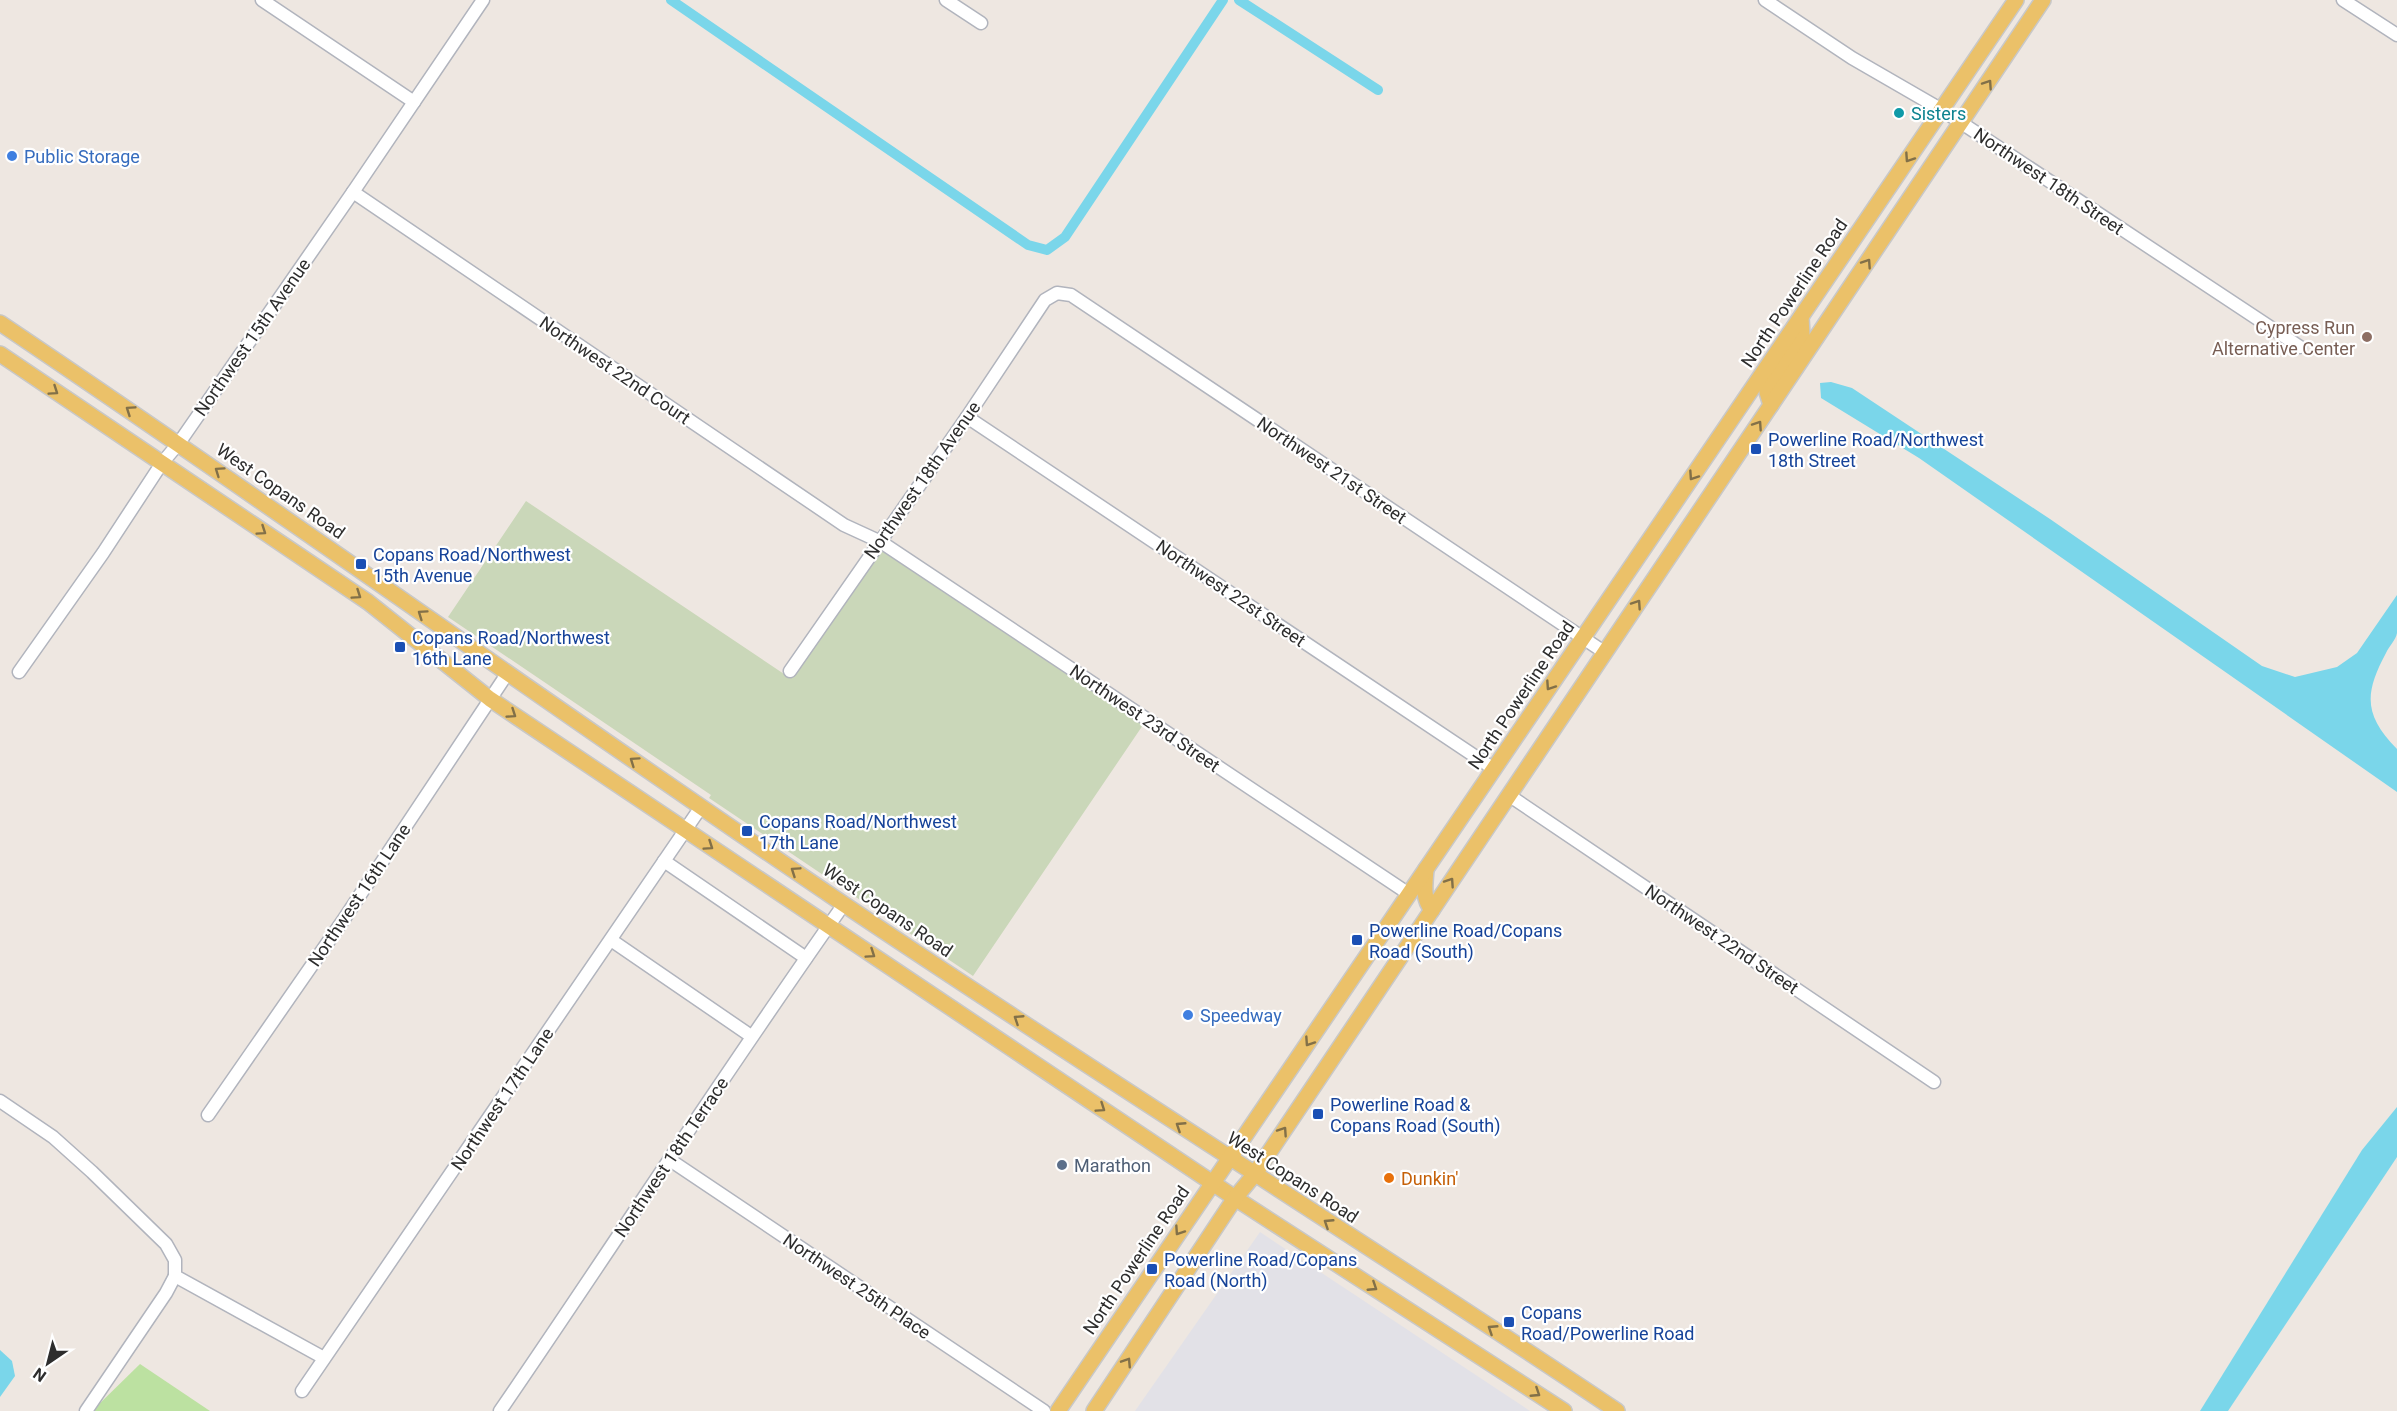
<svg xmlns="http://www.w3.org/2000/svg" width="2397" height="1411" font-family="Roboto,sans-serif">
  <rect width="100%" height="100%" fill="#eee7e1"/>
  <path fill="#e2e1e7" d="M1260,1232L1530,1411H1135Z"/>
  <path fill="#bce1a1" d="M140,1364L210,1411H92Z"/>
  <path fill="#cad7b9" d="M526,501L790,678L879,548L1143,725L973,976L709,798L711,795L448,617Z"/>
  <g fill="#7ad6ea">
    <path d="M1831,382L1852,388L2050,519L2262,666L2295,677L2337,667L2357,653L2397,595C2397,607 2397,621 2397,633C2396,640 2389,646 2386,653C2364,694 2364,715 2397,749V792L1919,458L1821,398L1820,383Z"/>
    <path d="M2397,1107V1157L2228,1411H2200L2362,1150Z"/>
    <path d="M0,1350L12,1361L15,1376L0,1397Z"/>
  </g>
  <g fill="none" stroke-linecap="round" stroke-linejoin="round">
    <g stroke="#7ad6ea" stroke-width="10">
      <path d="M671,0L1028,245L1047,250L1065,237L1223,0"/>
      <path d="M1239,0L1378,90"/>
    </g>
    <defs>
      <g id="minor">
        <path d="M262,0L414,102"/>
        <path d="M946,0L981,23"/>
        <path d="M1765,0L1852,58L1942,110L2300,347"/>
        <path d="M2343,0L2397,35"/>
        <path d="M353,192L844,525L881,542L1409,894"/>
        <path d="M967,417L1494,769"/>
        <path d="M790,671L967,417L1045,300L1057,293L1071,295L1604,652"/>
        <path d="M19,672L103,553L162,463L179,443L353,192L483,0"/>
        <path d="M1510,796L1934,1082"/>
        <path d="M664,861L806,958"/>
        <path d="M611,940L751,1036"/>
        <path d="M0,1101L53,1137L92,1172L166,1244L175,1260V1276L324,1358"/>
        <path d="M208,1115L344,919L507,674"/>
        <path d="M670,1160L1044,1411"/>
        <path d="M302,1391L701,807"/>
        <path d="M86,1411L166,1293L175,1276"/>
        <path d="M500,1411C615,1243 726,1071 844,904"/>
      </g>
      <g id="major">
        <path d="M0,323C282,512 557,711 839,901C1096,1074 1359,1238 1617,1411"/>
        <path d="M0,354L368,602L490,699L1235,1198L1564,1411"/>
        <path d="M1771,405L1767,392L1769,385L1802,335L1801,317"/>
        <path d="M1426,869C1425,884 1422,898 1432,910"/>
        <path d="M1058,1411L2016,0"/>
        <path d="M1094,1411L1235,1198L1254,1175L2043,0"/>
      </g>
    </defs>
    <use href="#minor" stroke="#b1b4bd" stroke-width="15"/>
    <use href="#major" stroke="#c8c8c8" stroke-width="18"/>
    <use href="#minor" stroke="#fff" stroke-width="12"/>
    <use href="#major" stroke="#ebc169" stroke-width="15"/>
  </g>
  <defs><path id="oneway-chevron" d="M-2-3.5L2.5 0L-2 3.5" fill="none" stroke-width="1.6" stroke-linecap="round" stroke-linejoin="round" transform="scale(1.5)"/></defs>
  <g stroke="#827048">
    <use href="#oneway-chevron" transform="translate(1988 84) rotate(-56)"/>
    <use href="#oneway-chevron" transform="translate(1909 158) rotate(124)"/>
    <use href="#oneway-chevron" transform="translate(1867 263) rotate(-56)"/>
    <use href="#oneway-chevron" transform="translate(54 391) rotate(34)"/>
    <use href="#oneway-chevron" transform="translate(130 410) rotate(-146)"/>
    <use href="#oneway-chevron" transform="translate(1758 425) rotate(-56)"/>
    <use href="#oneway-chevron" transform="translate(219 471) rotate(-145)"/>
    <use href="#oneway-chevron" transform="translate(1693 476) rotate(124)"/>
    <use href="#oneway-chevron" transform="translate(262 531) rotate(34)"/>
    <use href="#oneway-chevron" transform="translate(357 595) rotate(34)"/>
    <use href="#oneway-chevron" transform="translate(1637 604) rotate(-56)"/>
    <use href="#oneway-chevron" transform="translate(422 614) rotate(-145)"/>
    <use href="#oneway-chevron" transform="translate(1550 686) rotate(124)"/>
    <use href="#oneway-chevron" transform="translate(512 714) rotate(34)"/>
    <use href="#oneway-chevron" transform="translate(634 761) rotate(-145)"/>
    <use href="#oneway-chevron" transform="translate(709 846) rotate(34)"/>
    <use href="#oneway-chevron" transform="translate(795 871) rotate(-146)"/>
    <use href="#oneway-chevron" transform="translate(1450 882) rotate(-56)"/>
    <use href="#oneway-chevron" transform="translate(871 954) rotate(34)"/>
    <use href="#oneway-chevron" transform="translate(1018 1019) rotate(-147)"/>
    <use href="#oneway-chevron" transform="translate(1309 1042) rotate(124)"/>
    <use href="#oneway-chevron" transform="translate(1101 1108) rotate(34)"/>
    <use href="#oneway-chevron" transform="translate(1180 1126) rotate(-147)"/>
    <use href="#oneway-chevron" transform="translate(1283 1131) rotate(-56)"/>
    <use href="#oneway-chevron" transform="translate(1328 1223) rotate(-147)"/>
    <use href="#oneway-chevron" transform="translate(1179 1231) rotate(124)"/>
    <use href="#oneway-chevron" transform="translate(1373 1287) rotate(33)"/>
    <use href="#oneway-chevron" transform="translate(1492 1329) rotate(-147)"/>
    <use href="#oneway-chevron" transform="translate(1127 1362) rotate(-57)"/>
    <use href="#oneway-chevron" transform="translate(1536 1393) rotate(33)"/>
  </g>
  <circle fill="#0f9aa8" stroke="#fff" stroke-width="2" cx="1899" cy="113" r="6"/>
  <g fill="#3f7fe0" stroke="#fff" stroke-width="2">
    <circle cx="12" cy="156" r="6"/>
    <circle cx="1188" cy="1015" r="6"/>
  </g>
  <circle fill="#8d6e63" stroke="#fff" stroke-width="2" cx="2367" cy="337" r="6"/>
  <g fill="#1a4fb4" stroke="#fff" stroke-width="2">
    <rect x="1750" y="443" width="12" height="12" rx="3"/>
    <rect x="355" y="558" width="12" height="12" rx="3"/>
    <rect x="394" y="641" width="12" height="12" rx="3"/>
    <rect x="741" y="825" width="12" height="12" rx="3"/>
    <rect x="1351" y="934" width="12" height="12" rx="3"/>
    <rect x="1312" y="1108" width="12" height="12" rx="3"/>
    <rect x="1146" y="1263" width="12" height="12" rx="3"/>
    <rect x="1503" y="1316" width="12" height="12" rx="3"/>
  </g>
  <circle fill="#5c6f8a" stroke="#fff" stroke-width="2" cx="1062" cy="1165" r="6"/>
  <circle fill="#e8710a" stroke="#fff" stroke-width="2" cx="1389" cy="1178" r="6"/>
  <g text-anchor="middle" dominant-baseline="central" stroke-width="4.5" stroke-linejoin="round" paint-order="stroke">
    <g font-size="18" fill="#0d838f" stroke="#fff" text-anchor="start">
      <text x="1911" y="113">Sisters</text>
    </g>
    <g font-size="18" fill="#366cbe" stroke="#fff" text-anchor="start">
      <text x="24" y="156">Public Storage</text>
      <text x="1200" y="1015">Speedway</text>
    </g>
    <g font-size="18" fill="#2d2d2d" stroke="#fff">
      <text transform="translate(2049 181) rotate(34)">Northwest 18th Street</text>
      <text transform="translate(1794 293) rotate(-56)">North Powerline Road</text>
      <text transform="translate(252 337) rotate(-55)">Northwest 15th Avenue</text>
      <text transform="translate(615 370) rotate(34)">Northwest 22nd Court</text>
      <text transform="translate(1332 470) rotate(34)">Northwest 21st Street</text>
      <text transform="translate(922 480) rotate(-55)">Northwest 18th Avenue</text>
      <text transform="translate(281 491) rotate(35)">West Copans Road</text>
      <text transform="translate(1231 593) rotate(34)">Northwest 22st Street</text>
      <text transform="translate(1521 695) rotate(-56)">North Powerline Road</text>
      <text transform="translate(1145 718) rotate(34)">Northwest 23rd Street</text>
      <text transform="translate(359 895) rotate(-56)">Northwest 16th Lane</text>
      <text transform="translate(888 910) rotate(34)">West Copans Road</text>
      <text transform="translate(1722 939) rotate(34)">Northwest 22nd Street</text>
      <text transform="translate(502 1099) rotate(-56)">Northwest 17th Lane</text>
      <text transform="translate(671 1157) rotate(-56)">Northwest 18th Terrace</text>
      <text transform="translate(1293 1177) rotate(33)">West Copans Road</text>
      <text transform="translate(1136 1260) rotate(-56)">North Powerline Road</text>
      <text transform="translate(857 1286) rotate(34)">Northwest 25th Place</text>
    </g>
    <g font-size="18" fill="#785e54" stroke="#fff" text-anchor="end">
      <text x="2355" y="327">Cypress Run<tspan x="2355" dy="21">Alternative Center</tspan></text>
    </g>
    <g font-size="18" fill="#164399" stroke="#fff" text-anchor="start">
      <text x="1768" y="439">Powerline Road/Northwest<tspan x="1768" dy="21">18th Street</tspan></text>
      <text x="373" y="554">Copans Road/Northwest<tspan x="373" dy="21">15th Avenue</tspan></text>
      <text x="412" y="637">Copans Road/Northwest<tspan x="412" dy="21">16th Lane</tspan></text>
      <text x="759" y="821">Copans Road/Northwest<tspan x="759" dy="21">17th Lane</tspan></text>
      <text x="1369" y="930">Powerline Road/Copans<tspan x="1369" dy="21">Road (South)</tspan></text>
      <text x="1330" y="1104">Powerline Road &amp;<tspan x="1330" dy="21">Copans Road (South)</tspan></text>
      <text x="1164" y="1259">Powerline Road/Copans<tspan x="1164" dy="21">Road (North)</tspan></text>
      <text x="1521" y="1312">Copans<tspan x="1521" dy="21">Road/Powerline Road</tspan></text>
    </g>
    <g font-size="18" fill="#4e5e75" stroke="#fff" text-anchor="start">
      <text x="1074" y="1165">Marathon</text>
    </g>
    <g font-size="18" fill="#c56008" stroke="#fff" text-anchor="start">
      <text x="1401" y="1178">Dunkin'</text>
    </g>
  </g>
  <g transform="translate(48 1363) rotate(215)" stroke="#ffffff" stroke-width="4.5" paint-order="stroke">
  <path d="M0-4.5L10 22L0 15L-10 22Z" fill="#2d2d2d"/>
  <text y="-9" font-size="16" font-weight="bold" text-anchor="middle" fill="#2d2d2d">N</text>
  </g>
</svg>
